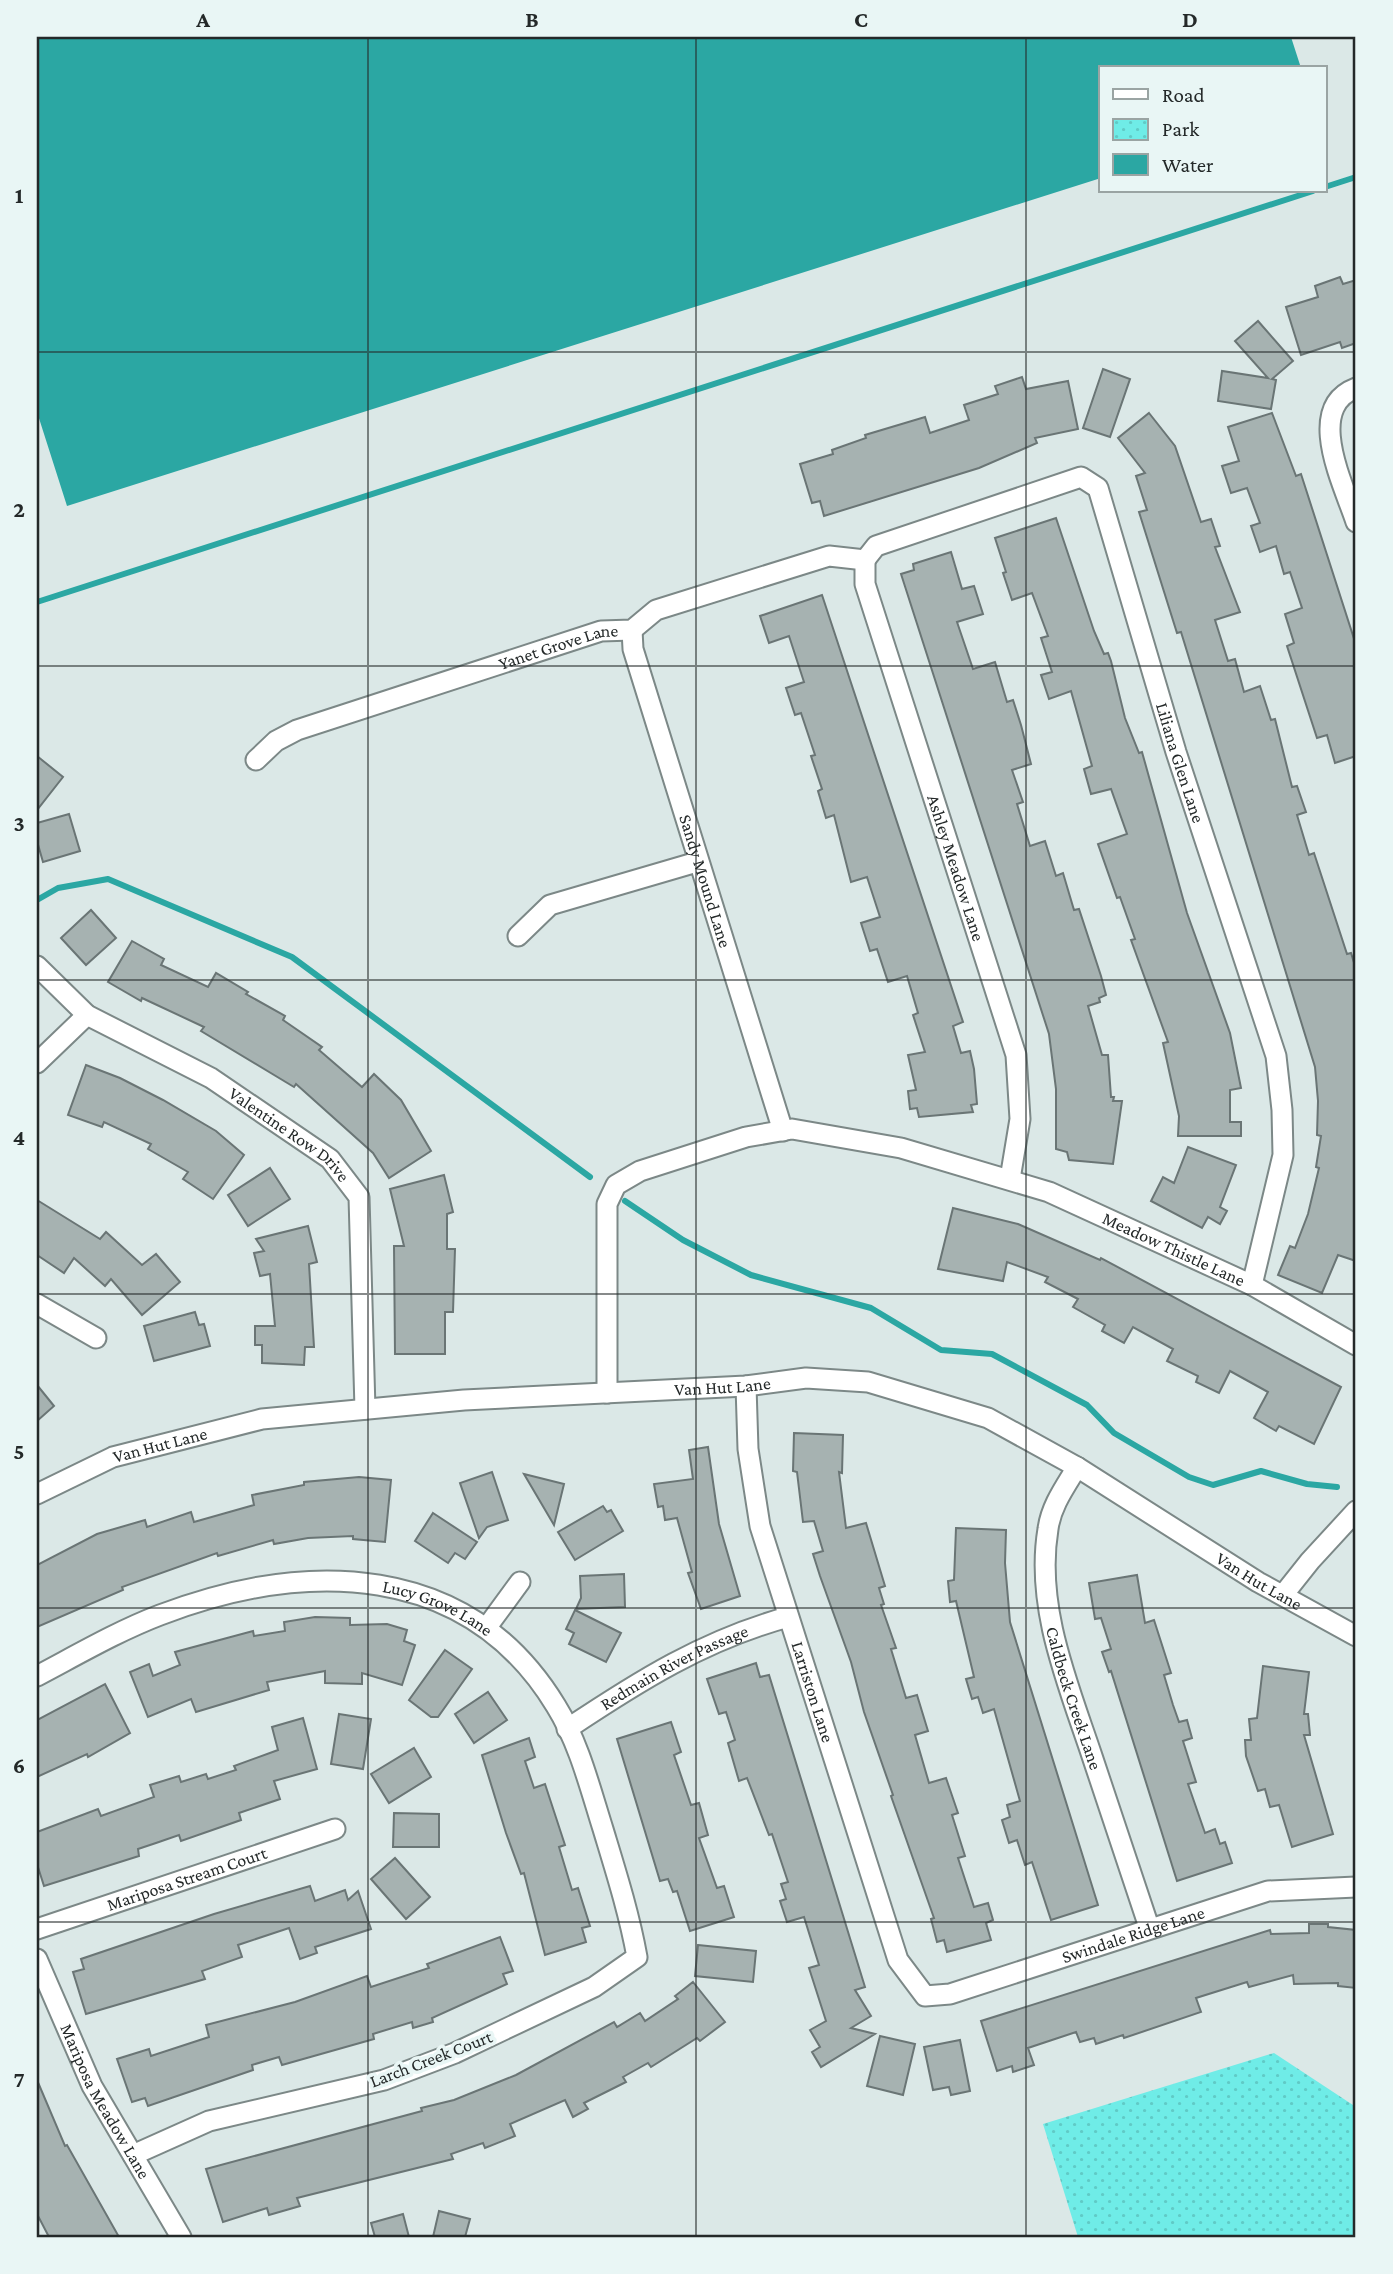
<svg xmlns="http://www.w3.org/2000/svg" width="1393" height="2274" font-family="'Crimson Pro',serif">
  <defs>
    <pattern id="park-dots" width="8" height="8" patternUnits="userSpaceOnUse" patternTransform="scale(1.75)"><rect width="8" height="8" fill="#6fece7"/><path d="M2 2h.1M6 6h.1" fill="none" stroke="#60cac6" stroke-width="1.8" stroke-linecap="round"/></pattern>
  </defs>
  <rect width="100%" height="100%" fill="#dbe8e7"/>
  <path fill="url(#park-dots)" d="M1274,2053L1356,2107V2237H1078L1043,2124Z"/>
  <path fill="#2ba7a3" d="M37,37H1291L1301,68H1101V178L67,506L37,412Z"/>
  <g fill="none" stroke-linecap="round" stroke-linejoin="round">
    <g stroke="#2ba7a3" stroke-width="6">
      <path d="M1325,187L1356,177"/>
      <path d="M37,602L1313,191"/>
      <path d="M37,900L58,888L108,879L292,957L590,1177"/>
      <path d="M625,1201L683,1240L751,1275L871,1308L941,1350L992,1354L1087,1405L1114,1433L1189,1477L1213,1485L1261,1471L1307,1484L1337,1487"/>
    </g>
  </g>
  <g fill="#a6b2b1" stroke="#6a7575" stroke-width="2">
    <path d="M1340,277L1343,284L1356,280V343L1342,348L1340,342L1301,355L1286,307L1318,297L1315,286Z"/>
    <path d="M1258,321L1293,361L1272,379L1276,380L1271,409L1218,401L1222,371L1268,378L1235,341Z"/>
    <path d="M1103,369L1130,379L1110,437L1083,428Z"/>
    <path d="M1022,377L1026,389L1068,381L1078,429L1035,438L1037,443L979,468L824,516L820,501L812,503L800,464L833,454L832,450L866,438L865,435L925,417L930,433L969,420L964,405L998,394L995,386Z"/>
    <path d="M1149,413L1175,446L1201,522L1211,519L1220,546L1215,547L1240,612L1215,620L1228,661L1235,659L1244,692L1260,686L1271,720L1275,719L1292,787L1297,786L1306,812L1297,815L1309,855L1314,853L1347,954L1351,953L1356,969V1261L1338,1255L1322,1293L1278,1275L1290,1246L1295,1248L1308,1214L1319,1168L1316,1167L1321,1136L1317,1135L1318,1101L1315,1067L1181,632L1177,633L1139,512L1147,510L1136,476L1145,473L1118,438Z"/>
    <path d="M1272,413L1296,476L1301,474L1356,645V756L1335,763L1327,735L1317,738L1287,646L1294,643L1285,614L1302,608L1290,572L1284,574L1276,546L1260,552L1251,526L1260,523L1247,488L1231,493L1222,466L1239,461L1228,427Z"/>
    <path d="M1056,518L1094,631L1104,654L1108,653L1111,661L1125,718L1139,753L1142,752L1187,913L1230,1033L1241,1088L1230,1090V1122H1241V1136H1178L1179,1116L1163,1043L1168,1042L1131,940L1135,939L1120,897L1117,898L1098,844L1127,834L1111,789L1091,794L1084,769L1092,766L1071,691L1049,699L1041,675L1052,672L1041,638L1048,636L1032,593L1012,600L1003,573L1006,572L995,538Z"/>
    <path d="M951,552L962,589L974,586L983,614L957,622L973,669L995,662L1007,702L1013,700L1021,725L1031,764L1012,770L1023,802L1017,804L1030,846L1045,841L1056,876L1063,873L1074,910L1079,909L1101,976L1106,995L1099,998L1100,1002L1088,1006L1102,1055H1108L1111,1097H1114L1113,1101H1122L1113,1164L1069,1160L1067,1152L1056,1149V1089L1049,1034L901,574L914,570L913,564Z"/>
    <path d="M822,595L963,1022L953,1026L961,1053L970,1051L974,1069L977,1104L971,1105L973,1112L919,1117L917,1108L910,1109L908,1091L916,1090L908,1055L925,1052L913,1015L918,1013L907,976L888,982L877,949L870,951L861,923L880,917L867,877L851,882L834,815L826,818L818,791L822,789L811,756L815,755L801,713L795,715L786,688L804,682L789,636L769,643L760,616Z"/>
    <path d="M37,756L63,777L37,810Z"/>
    <path d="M69,814L80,851L43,862L37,841V823Z"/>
    <path d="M91,910L116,938L86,965L61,938Z"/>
    <path d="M132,941L164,959L161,965L208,987L216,973L248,992L246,994L285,1016L283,1020L322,1047L319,1050L362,1087L374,1074L401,1100L431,1151L389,1178L373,1153L296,1084L294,1087L201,1031L204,1027L142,998L141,1001L108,982Z"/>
    <path d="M86,1065L120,1078L163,1100L216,1131L244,1155L213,1199L183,1179L188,1172L148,1149L151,1144L104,1122L102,1127L68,1115Z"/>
    <path d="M1188,1147L1236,1165L1220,1207L1227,1211L1220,1224L1208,1217L1202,1228L1151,1201L1163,1177L1174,1183Z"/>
    <path d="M270,1168L290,1199L248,1226L228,1195Z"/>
    <path d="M444,1175L453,1212L447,1214V1249H455L453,1312H445V1354H395L394,1246H404L390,1189Z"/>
    <path d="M37,1200L100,1239L106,1232L142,1265L156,1254L180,1282L142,1315L111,1279L105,1286L74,1258L64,1273L37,1255Z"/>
    <path d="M953,1208L1018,1224L1100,1260L1101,1258L1341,1387L1314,1444L1279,1426L1276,1431L1254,1418L1268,1392L1230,1371L1219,1393L1196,1382L1198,1376L1167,1361L1173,1349L1133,1327L1124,1343L1102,1331L1105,1325L1073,1307L1078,1299L1045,1282L1048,1277L1007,1262L1003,1281L938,1269Z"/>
    <path d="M308,1226L317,1262L309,1264L314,1347H305L304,1365L262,1363V1345H255V1326H275L270,1274L260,1276L254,1253L264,1251L256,1239Z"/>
    <path d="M195,1312L199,1325L204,1324L210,1346L154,1361L144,1326Z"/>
    <path d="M37,1385L54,1406L37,1421Z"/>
    <path d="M794,1433L843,1435L842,1473L839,1472L846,1528L866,1523L885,1586L879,1588L884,1604L881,1605L896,1648L891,1649L906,1698L917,1695L928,1731L915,1735L929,1783L946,1778L958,1813L952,1815L965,1856L958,1858L974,1907L988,1903L993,1920L986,1923L991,1940L947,1952L944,1940L937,1942L931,1919L934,1918L891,1796L893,1795L864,1712L851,1662L820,1576L813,1554L823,1551L814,1521L803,1522L797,1472L793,1471Z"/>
    <path d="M708,1447L719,1524L740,1596L701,1609L688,1573L692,1572L677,1518L665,1520L663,1506L658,1507L654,1484L693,1479L689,1450Z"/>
    <path d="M492,1472L508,1520L487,1527L479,1538L460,1483Z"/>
    <path d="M524,1474L564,1484L554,1525Z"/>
    <path d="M359,1477L391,1480L385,1542L353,1539V1536L308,1538L274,1544L273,1540L218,1556L217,1553L122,1587L123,1590L37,1627V1565L97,1534L145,1520L147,1527L191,1512L194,1522L254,1505L252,1495L304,1485V1482Z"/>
    <path d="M603,1506L607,1512L611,1510L623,1531L575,1560L558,1532Z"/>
    <path d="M433,1513L477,1542L465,1559L455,1553L448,1563L415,1541Z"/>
    <path d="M956,1528L1006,1530L1005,1563L1010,1622L1098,1905L1051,1920L1032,1862L1025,1865L1017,1840L1009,1843L1002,1820L1010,1817L1007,1805L1020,1801L994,1709L983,1713L978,1697L972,1699L966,1679L974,1677L956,1601L950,1602L948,1581L954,1580Z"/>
    <path d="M624,1574L625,1607L576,1609L581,1598L580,1576Z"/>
    <path d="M1137,1575L1145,1623L1154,1620L1171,1673L1164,1675L1173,1705L1179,1722L1187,1720L1192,1738L1183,1741L1196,1782L1188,1784L1205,1833L1215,1829L1220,1844L1225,1842L1232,1863L1177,1881L1111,1671L1109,1672L1102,1652L1111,1649L1101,1618L1095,1619L1089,1583Z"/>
    <path d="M575,1610L621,1633L606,1662L569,1644L574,1633L566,1629Z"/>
    <path d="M315,1617L350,1618V1625L387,1624L407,1630L404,1641L415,1645L402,1685L362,1673V1684L325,1683V1671L267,1682L269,1690L196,1712L191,1699L148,1717L130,1672L149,1664L153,1676L180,1665L175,1652L253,1631L254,1636L285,1631L284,1622Z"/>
    <path d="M445,1650L472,1669L438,1717H431L409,1700Z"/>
    <path d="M756,1663L760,1677L769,1675L865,1987L855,1990L871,2016L851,2028L875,2034L821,2067L812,2052L820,2047L810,2030L826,2021L809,1968L819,1965L804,1917L787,1922L780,1901L786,1899L781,1884L788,1882L772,1834L769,1835L747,1778L739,1781L728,1743L735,1740L726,1712L719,1714L707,1679Z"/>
    <path d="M1263,1666L1309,1672L1304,1714H1308L1310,1735H1304L1333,1834L1292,1847L1279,1805L1270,1807L1265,1789L1258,1791L1246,1756L1245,1740H1251L1249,1719L1257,1718Z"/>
    <path d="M105,1684L130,1733L88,1757L87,1754L37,1777V1720Z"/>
    <path d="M488,1692L507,1720L474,1743L455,1714Z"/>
    <path d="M339,1714L371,1719L363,1769L331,1764Z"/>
    <path d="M303,1718L317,1769L274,1781L280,1799L239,1813L241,1820L181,1841L179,1835L156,1843L138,1849L139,1856L44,1886L37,1864V1832L98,1809L101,1816L154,1797L150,1785L179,1776L181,1782L206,1774L208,1779L236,1770L234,1766L278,1750L272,1727Z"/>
    <path d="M671,1722L681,1752L674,1755L691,1805L699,1803L708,1835L699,1838L717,1888L724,1886L734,1917L690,1931L677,1891L673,1892L668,1879L660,1881L617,1739Z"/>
    <path d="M529,1738L535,1757L525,1761L534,1788L545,1784L565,1845L559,1847L572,1890L578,1888L590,1926L582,1928L586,1942L545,1955L524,1873L521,1874L506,1833L482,1755Z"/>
    <path d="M414,1748L431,1777L389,1803L371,1774Z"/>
    <path d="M394,1813L439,1814V1847H393Z"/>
    <path d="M395,1858L430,1897L406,1919L371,1879Z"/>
    <path d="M310,1886L315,1901L345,1890L348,1900L358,1891L371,1929L315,1947L317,1953L300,1959L289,1928L238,1945L242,1957L202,1971L205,1979L86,2014L73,1972L84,1969L81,1959L214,1914Z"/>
    <path d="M1309,1924H1328V1927L1356,1930V1988L1338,1986V1983L1294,1984L1293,1975L1249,1987L1247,1982L1196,1998L1201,2012L1124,2038L1123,2035L1096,2044L1094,2038L1080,2042L1076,2032L1028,2048L1034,2065L1013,2072L1012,2066L997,2071L981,2021L1270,1930L1271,1934L1309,1933Z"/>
    <path d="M500,1937L513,1971L503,1974L507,1984L432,2018L433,2022L413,2028L412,2022L373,2034L374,2039L282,2065L279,2057L252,2065L253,2070L148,2106L145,2098L132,2102L117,2059L149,2049L151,2056L209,2037L206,2025L295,2002L367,1976L371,1987L429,1968L427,1964Z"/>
    <path d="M698,1945L756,1951L753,1982L695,1976Z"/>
    <path d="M693,1982L725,2022L700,2041L697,2038L651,2067L648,2063L623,2077L626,2082L584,2103L588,2109L573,2117L565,2100L510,2124L515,2136L485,2148L483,2143L451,2154L453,2159L297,2198L300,2206L269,2215L267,2208L223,2222L206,2169L422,2111L421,2108L454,2100L516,2075L614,2022L617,2027L640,2013L645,2021L678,1999L675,1996Z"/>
    <path d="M880,2036L915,2044L903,2095L867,2086Z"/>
    <path d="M960,2040L970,2091L951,2095L949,2087L933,2090L924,2047Z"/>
    <path d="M37,2080L65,2146L67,2145L119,2237H49L37,2214Z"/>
    <path d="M439,2211L470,2219L465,2237H433Z"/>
    <path d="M403,2214L409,2237H375L371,2223Z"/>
  </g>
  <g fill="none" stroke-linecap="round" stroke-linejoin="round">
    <defs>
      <g id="minor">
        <path d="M1356,388C1304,408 1344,485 1356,522"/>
        <path id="s1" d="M865,560L876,546L1081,477L1098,488L1176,752L1276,1056L1282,1110L1283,1155L1252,1285"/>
        <path id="s2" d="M865,560V584L1016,1055L1020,1119L1010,1179"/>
        <path id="s3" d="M632,630L633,649L783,1131"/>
        <path id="s4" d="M256,760L276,741L297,730L601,631L632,630L656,610L829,556L865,560"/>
        <path d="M518,936L550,905L697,862"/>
        <path id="s5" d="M37,966L87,1015L211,1078L330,1159L359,1197L365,1409"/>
        <path d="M37,1063L87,1015"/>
        <path d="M37,1304L96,1338"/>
        <path id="s6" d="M746,1386L748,1449L760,1526L898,1960L925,1996L950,1994L1268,1891L1356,1887"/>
        <path id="s7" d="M607,1393V1204L616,1185L640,1171L746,1137L792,1129L901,1148L1049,1192L1252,1285L1356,1345"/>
        <path id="s8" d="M1077,1467C1065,1487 1051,1506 1048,1529C1035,1607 1068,1684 1092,1756C1111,1813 1130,1870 1149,1927"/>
        <path id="s9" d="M37,1494L113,1457L262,1419L464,1400L746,1386L806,1378L868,1382L988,1418L1077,1467L1258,1582L1356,1636"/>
        <path d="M1283,1595L1310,1561L1356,1511"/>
        <path d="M487,1627L520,1582"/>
        <path id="s10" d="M37,1676C77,1655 118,1631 160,1615C305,1560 467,1560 556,1706C579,1743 590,1788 603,1829C616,1872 629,1913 637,1957L594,1987L455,2053L384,2080L209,2121L133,2155"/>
        <path id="s11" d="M567,1729C639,1681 704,1640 788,1617"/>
        <path id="s12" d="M37,1929L335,1829"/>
        <path id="s13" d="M37,1959L92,2086L181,2237"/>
      </g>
    </defs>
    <use href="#minor" stroke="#7c8887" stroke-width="23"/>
    <use href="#minor" stroke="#fff" stroke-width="19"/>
  </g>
  <path fill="none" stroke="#242929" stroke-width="2" stroke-opacity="0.55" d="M368,37V2237M696,37V2237M1026,37V2237M37,352H1356M37,666H1356M37,980H1356M37,1294H1356M37,1608H1356M37,1922H1356"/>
  <g text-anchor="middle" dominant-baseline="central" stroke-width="7" stroke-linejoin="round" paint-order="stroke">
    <g font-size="18" fill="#242929" stroke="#e9f6f5">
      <text stroke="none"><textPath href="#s4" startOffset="326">Yanet Grove Lane</textPath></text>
      <text stroke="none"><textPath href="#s1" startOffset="541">Liliana Glen Lane</textPath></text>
      <text stroke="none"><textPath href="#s2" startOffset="322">Ashley Meadow Lane</textPath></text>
      <text stroke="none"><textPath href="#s3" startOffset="262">Sandy Mound Lane</textPath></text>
      <text stroke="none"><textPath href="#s5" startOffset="306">Valentine Row Drive</textPath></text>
      <text stroke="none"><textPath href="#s7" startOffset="798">Meadow Thistle Lane</textPath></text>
      <text stroke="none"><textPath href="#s9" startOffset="700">Van Hut Lane</textPath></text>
      <text stroke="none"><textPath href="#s9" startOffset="133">Van Hut Lane</textPath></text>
      <text stroke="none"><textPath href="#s9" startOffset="1288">Van Hut Lane</textPath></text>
      <text stroke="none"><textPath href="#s10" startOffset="424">Lucy Grove Lane</textPath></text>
      <text stroke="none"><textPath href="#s11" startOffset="124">Redmain River Passage</textPath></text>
      <text stroke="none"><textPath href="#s6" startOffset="315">Larriston Lane</textPath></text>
      <text stroke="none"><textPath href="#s8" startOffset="242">Caldbeck Creek Lane</textPath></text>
      <text stroke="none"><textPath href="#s12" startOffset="158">Mariposa Stream Court</textPath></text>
      <text stroke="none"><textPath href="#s6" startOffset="859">Swindale Ridge Lane</textPath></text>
      <text transform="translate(431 2059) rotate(-21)">Larch Creek Court</text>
      <text stroke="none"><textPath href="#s13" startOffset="158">Mariposa Meadow Lane</textPath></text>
    </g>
  </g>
  <rect width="1393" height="2274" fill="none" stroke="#e9f6f5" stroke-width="77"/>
  <rect x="1099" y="66" width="228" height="126" fill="#e9f6f5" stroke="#9aa4a3" stroke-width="2"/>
  <rect x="1113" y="89" width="35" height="10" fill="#ffffff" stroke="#9aa4a3" stroke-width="2"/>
  <text x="1162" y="102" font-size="21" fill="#242929">Road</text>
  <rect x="1113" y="119" width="35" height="21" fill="url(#park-dots)" stroke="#9aa4a3" stroke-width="2"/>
  <text x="1162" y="136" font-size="21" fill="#242929">Park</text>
  <rect x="1113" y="154" width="35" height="21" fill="#2ba7a3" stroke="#9aa4a3" stroke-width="2"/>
  <text x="1162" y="172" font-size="21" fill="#242929">Water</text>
  <rect x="38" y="38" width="1316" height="2198" fill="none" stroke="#242929" stroke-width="2.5"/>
  <g font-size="23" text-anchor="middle" font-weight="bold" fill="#242929">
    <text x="203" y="27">A</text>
    <text x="532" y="27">B</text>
    <text x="861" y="27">C</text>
    <text x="1190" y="27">D</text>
    <text x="19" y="203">1</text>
    <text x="19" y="517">2</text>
    <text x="19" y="831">3</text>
    <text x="19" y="1145">4</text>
    <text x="19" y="1459">5</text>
    <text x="19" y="1773">6</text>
    <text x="19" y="2087">7</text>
  </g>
</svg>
